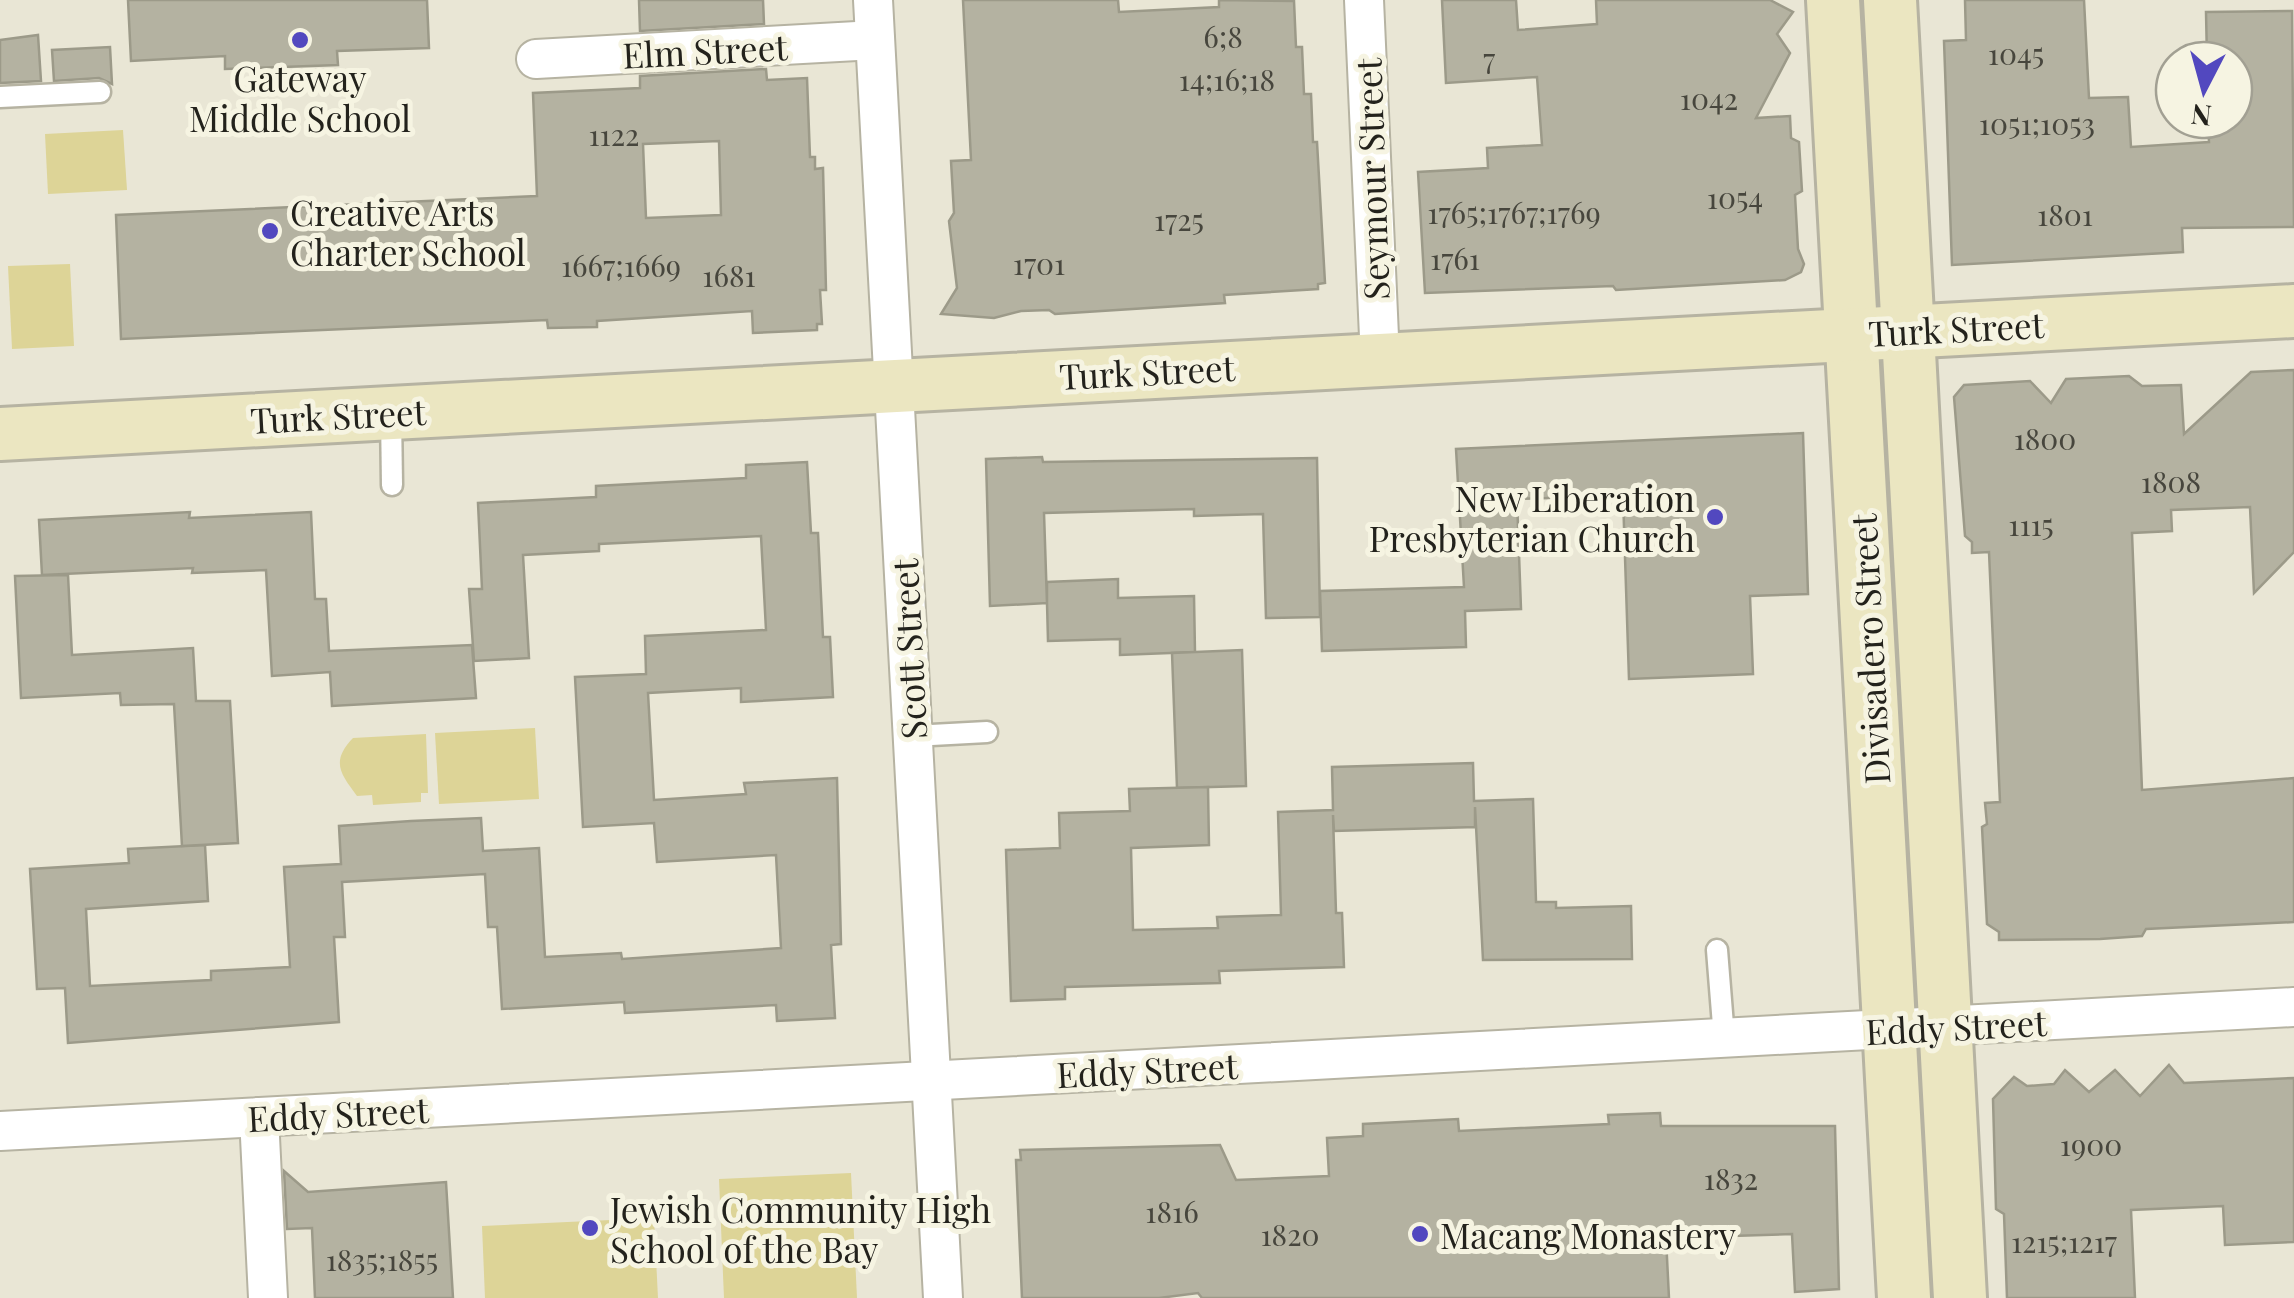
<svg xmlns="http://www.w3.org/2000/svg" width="2294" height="1298" font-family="'Playfair Display',serif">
  <rect width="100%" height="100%" fill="#e9e6d5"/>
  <g fill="#ddd497">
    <path d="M123,130L127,190L48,194L45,134Z"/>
    <path d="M70,264L74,346L12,349L8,266Z"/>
    <path d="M535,728L539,799L439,804L435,733Z"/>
    <path d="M426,734L428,793H421V802L373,805L372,795L357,796C341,774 330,762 353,738Z"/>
    <path d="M851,1173L857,1298H724L719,1179Z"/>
    <path d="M654,1218L658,1298H485L482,1226Z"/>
  </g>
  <g fill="#b4b2a1" stroke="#9c9a89" stroke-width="2.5" fill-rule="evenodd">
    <path d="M128,0H427L429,48L337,51L338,65L225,69V56L131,61Z"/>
    <path d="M639,0H763L764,24L640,31Z"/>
    <path d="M963,0H1118L1119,12L1219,7V0L1294,1L1296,47H1302L1304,94H1311L1313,142H1317L1325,283L1318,284V289L1224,295L1225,303L1055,314L1049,310L1021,311L994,318L941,314L957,288L949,221L954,213L951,161L971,160Z"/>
    <path d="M1442,0H1516L1518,30L1597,24L1596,0H1770L1793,12L1777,34L1790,53L1756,118L1790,116L1791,138L1799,142L1802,191L1795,195L1798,249L1804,264L1801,272L1785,280L1616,290L1613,286L1425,293L1418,172L1488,168L1487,148L1542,145L1537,77L1446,83Z"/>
    <path d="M1965,0H2084L2089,98L2128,97L2131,147L2209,142L2208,120H2234V60H2207L2206,12L2292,11L2294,227L2182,228L2183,252L1952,265L1944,41L1966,40Z"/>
    <path d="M38,35L41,81L0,83V40Z"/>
    <path d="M110,47L112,84L99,78L54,81L52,50Z"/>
    <path d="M766,69L767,80L807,78L810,157H815V169L823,168L826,290H820L822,324H817V330L753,333L752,311L597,321V327L548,328L547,320L121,339L116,215L537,196L533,93L640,88V76ZM719,141L721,215L646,218L643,144Z"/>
    <path d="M2294,370V552L2254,593L2250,507L2171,510L2172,531L2132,533L2142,790L2294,778V922L2146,929L2142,936L2100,939L1999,940V932L1987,924L1982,827L1987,824L1985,803L2000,802L1989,552L1972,553V542L1965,536L1954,397L1964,385L2030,381L2051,403L2066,379L2129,376L2142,386L2181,385L2184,434L2251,372Z"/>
    <path d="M1803,433L1808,594L1750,596L1753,674L1629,679L1623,496L1517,499L1521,609L1465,611L1466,647L1322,651L1320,591L1464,587L1456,449Z"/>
    <path d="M1042,457L1043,462L1317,458L1320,617L1266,618L1263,514L1194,516V509L1044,513L1047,603V582L1118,579V598L1194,596L1195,652L1120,655V639L1048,641L1047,603L990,606L986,459Z"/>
    <path d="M807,462L811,533H818L823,637H830L833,697L741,702V688L648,693L654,800L746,794L744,783L837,778L841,944L831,945L835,1018L777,1021L776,1005L625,1013L624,1002L502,1009L497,927H488L485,874L342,882L345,937H334L339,1022L68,1043L65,988L37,989L30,869L129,863L128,849L205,845L208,901L86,909L90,986L211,980V971L290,967L284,867L341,864L339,826L411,821L481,818L483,851L539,848L545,957L621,953L622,959L781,948L776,855L657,862L654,823L583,827L575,677L646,674L645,636L766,630L761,536L599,544V551L523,555L529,658L474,661L469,589H482L478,503L596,497V486L746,478V465Z"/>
    <path d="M190,512L189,518L311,512L315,599H326L329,651L472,645L476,698L332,706L330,672L272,676L266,570L192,573L193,568L42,575L39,520Z"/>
    <path d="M68,575L72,655L193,648L196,701H230L238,843L182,846L174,704L121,705L120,693L21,698L15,576Z"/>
    <path d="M1242,650L1246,786L1177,788L1172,653Z"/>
    <path d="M1473,763L1474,801L1533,799L1536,902H1556V908L1631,906L1632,959L1483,960L1475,807V827L1334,831L1333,815L1336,913H1342L1344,967L1219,971L1220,983L1065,987V999L1011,1001L1006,850L1060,848L1059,813L1130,811L1129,789L1208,787L1209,845L1131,848L1133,930L1218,928L1217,917L1281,915L1278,812L1333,810L1332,767Z"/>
    <path d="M2169,1065L2184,1083L2294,1078V1242L2225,1245L2223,1206L2131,1210L2135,1298H2007L2004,1214L1996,1209L1993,1099L2014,1077L2027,1086L2054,1084L2065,1070L2089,1092L2115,1070L2140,1096Z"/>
    <path d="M1660,1113L1661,1126H1835L1839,1289L1795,1292L1792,1234L1666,1238L1669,1298H1202L1198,1293L1159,1298H1022L1016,1160H1021L1020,1150L1220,1145L1236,1180L1329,1176L1327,1138L1363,1136V1124L1458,1119L1459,1131L1609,1124L1608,1115Z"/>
    <path d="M284,1171L308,1192L446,1182L453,1298H315L312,1228L287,1229Z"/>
  </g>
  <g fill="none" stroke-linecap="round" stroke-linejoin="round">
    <defs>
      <g id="service">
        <path d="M0,97L100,92"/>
        <path d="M391,414L392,485"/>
        <path d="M913,736L987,732"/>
        <path d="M1717,950L1724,1038"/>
      </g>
      <g id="minor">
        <path d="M873,0L943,1298"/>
        <path d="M1364,0L1380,359"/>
        <path d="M536,59L875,40"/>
        <path d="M259,1117L268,1298"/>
        <path d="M0,1131L2294,1007"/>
      </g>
      <g id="secondary">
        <path d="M1833,0L1904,1298"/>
        <path d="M1890,0L1960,1298"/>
        <path d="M0,434L2294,311"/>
      </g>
    </defs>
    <use href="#service" stroke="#b6b3a2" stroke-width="25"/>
    <use href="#minor" stroke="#b6b3a2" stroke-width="42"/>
    <use href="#secondary" stroke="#b6b3a2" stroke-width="58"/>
    <use href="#service" stroke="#fff" stroke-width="20"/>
    <use href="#minor" stroke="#fff" stroke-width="38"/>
    <use href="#secondary" stroke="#ebe6c1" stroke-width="52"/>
  </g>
  <g fill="#5248bf" stroke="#f6f4e2" stroke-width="4">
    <circle cx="300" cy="40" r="10"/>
    <circle cx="270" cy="231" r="10"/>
    <circle cx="1715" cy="517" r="10"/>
    <circle cx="590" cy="1228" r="10"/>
    <circle cx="1420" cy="1234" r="10"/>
  </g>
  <g text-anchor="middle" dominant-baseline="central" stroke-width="10" stroke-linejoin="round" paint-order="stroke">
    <g font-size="30" fill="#47463d">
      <text x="1223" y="36">6;8</text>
      <text x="2016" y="53">1045</text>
      <text x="1489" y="58">7</text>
      <text x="1227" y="79">14;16;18</text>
      <text x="1709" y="98">1042</text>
      <text x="2037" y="123">1051;1053</text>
      <text x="614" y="134">1122</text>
      <text x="1735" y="197">1054</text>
      <text x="1514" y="212">1765;1767;1769</text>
      <text x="2065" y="214">1801</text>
      <text x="1179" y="219">1725</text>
      <text x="1455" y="258">1761</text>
      <text x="1039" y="263">1701</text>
      <text x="621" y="265">1667;1669</text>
      <text x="729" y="275">1681</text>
      <text x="2045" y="438">1800</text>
      <text x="2171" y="481">1808</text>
      <text x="2031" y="524">1115</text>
      <text x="2091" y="1144">1900</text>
      <text x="1731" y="1178">1832</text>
      <text x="1172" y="1211">1816</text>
      <text x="1290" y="1234">1820</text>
      <text x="2064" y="1241">1215;1217</text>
      <text x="382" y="1259">1835;1855</text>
    </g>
    <g font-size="35" fill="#23221c" stroke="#f6f4e2">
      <text transform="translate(705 50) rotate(-3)">Elm Street</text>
      <text transform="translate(1371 179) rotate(-92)">Seymour Street</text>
      <text transform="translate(1956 328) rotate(-3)">Turk Street</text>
      <text transform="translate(1147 371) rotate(-3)">Turk Street</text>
      <text transform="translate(338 415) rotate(-3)">Turk Street</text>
      <text transform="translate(908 649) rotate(-93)">Scott Street</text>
      <text transform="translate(1869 649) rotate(-93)">Divisadero Street</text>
      <text transform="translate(1956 1026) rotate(-3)">Eddy Street</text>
      <text transform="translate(1147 1069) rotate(-3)">Eddy Street</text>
      <text transform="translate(338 1113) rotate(-3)">Eddy Street</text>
    </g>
    <g font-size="35" fill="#23221c" stroke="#f6f4e2" text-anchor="start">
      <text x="300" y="77" text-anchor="middle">Gateway<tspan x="300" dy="40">Middle School</tspan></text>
      <text x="290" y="211">Creative Arts<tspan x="290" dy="40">Charter School</tspan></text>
      <text x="1695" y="497" text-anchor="end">New Liberation<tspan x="1695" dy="40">Presbyterian Church</tspan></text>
      <text x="610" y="1208">Jewish Community High<tspan x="610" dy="40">School of the Bay</tspan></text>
      <text x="1440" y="1234">Macang Monastery</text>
    </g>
  </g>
  <g transform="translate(2204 90) rotate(186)"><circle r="48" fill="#f6f4e2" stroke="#a2a093" stroke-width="2.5"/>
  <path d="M0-8L18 38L0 25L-18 38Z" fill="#5248bf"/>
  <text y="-15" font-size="28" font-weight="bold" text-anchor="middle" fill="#23221c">N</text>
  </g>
</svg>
